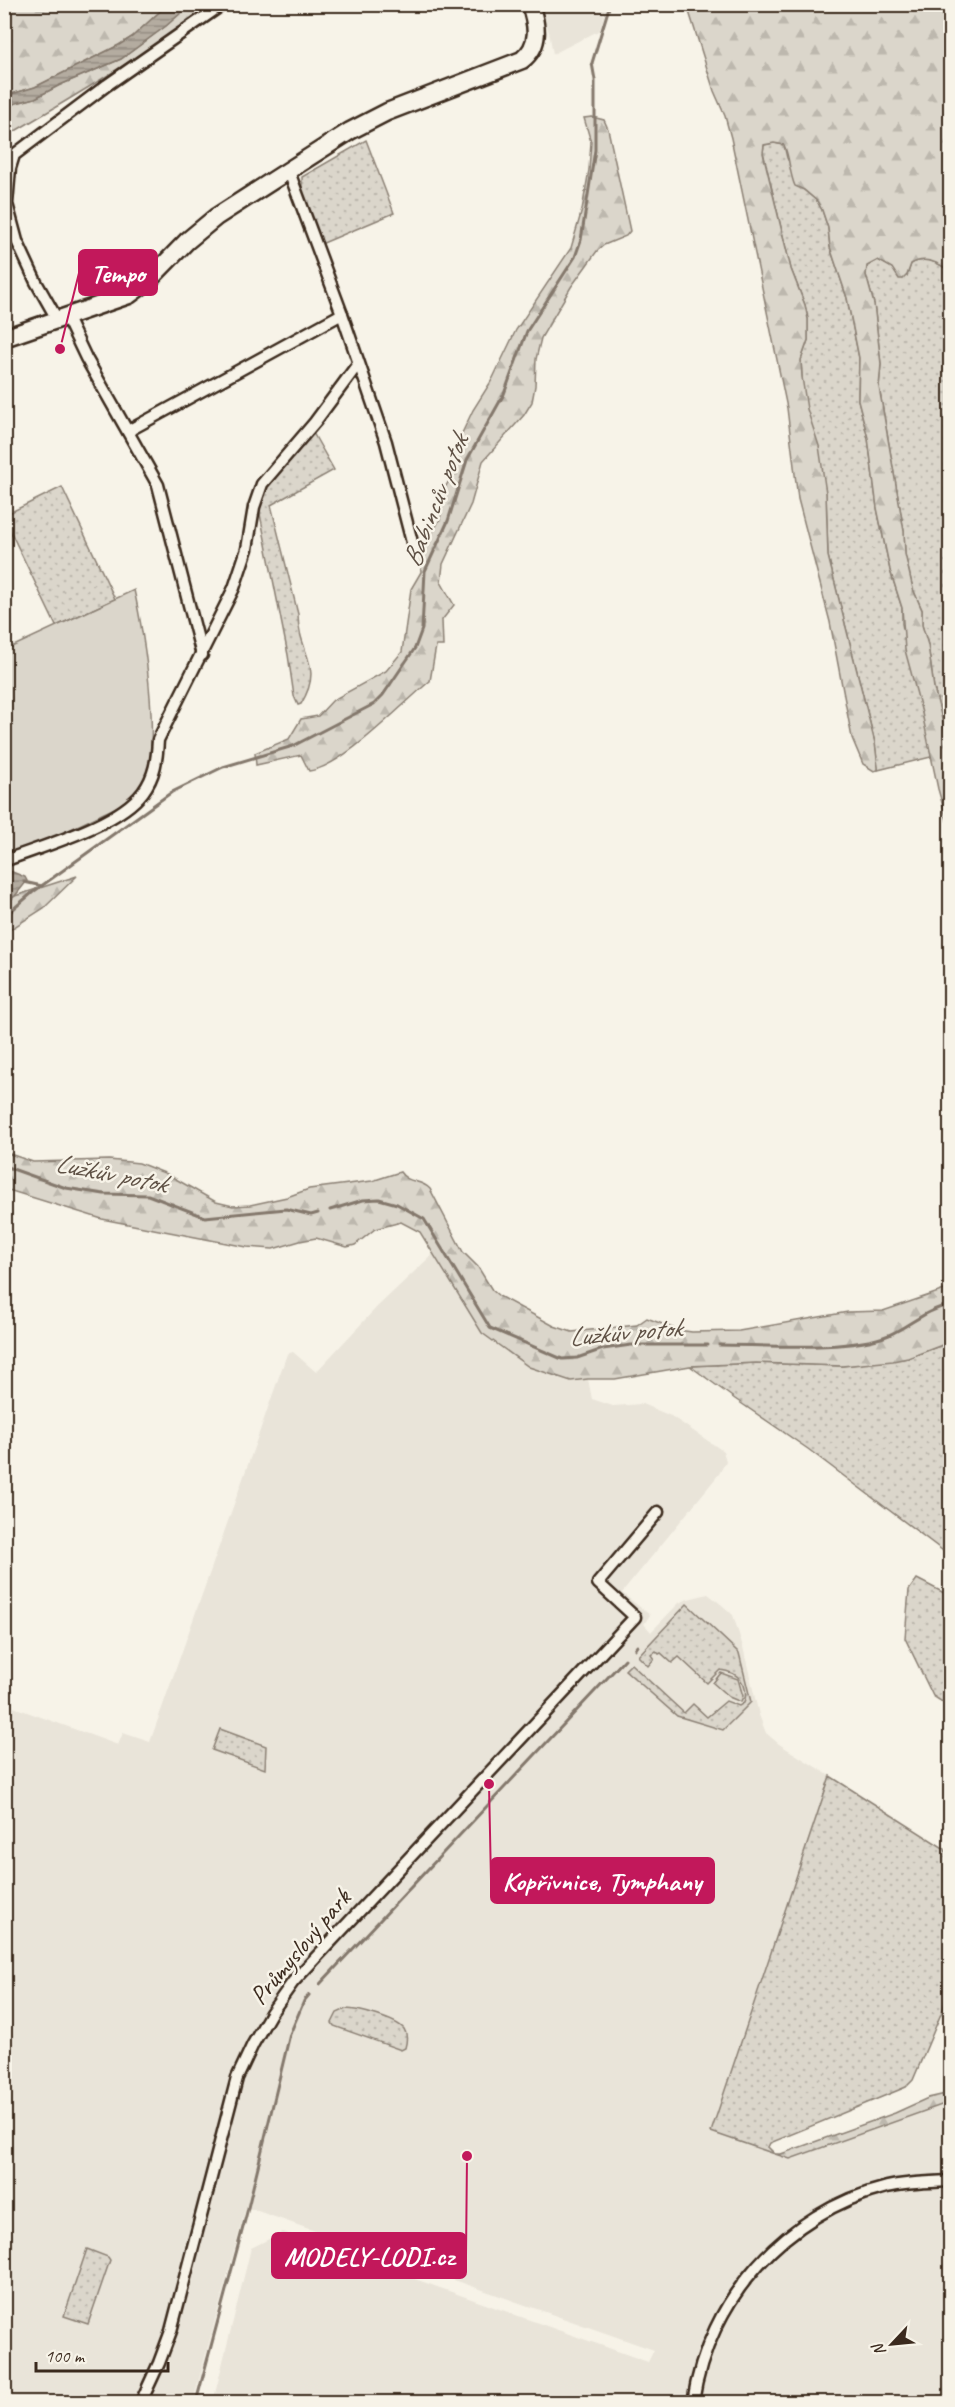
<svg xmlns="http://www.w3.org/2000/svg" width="955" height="2407" font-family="Caveat,sans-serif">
  <defs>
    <pattern id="grass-dots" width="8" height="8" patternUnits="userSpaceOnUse" patternTransform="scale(1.5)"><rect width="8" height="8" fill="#dbd6cb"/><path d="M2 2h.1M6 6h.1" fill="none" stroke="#bdb8ae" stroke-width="1.8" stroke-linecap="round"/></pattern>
    <pattern id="forest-firs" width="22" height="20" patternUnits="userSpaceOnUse" patternTransform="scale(1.5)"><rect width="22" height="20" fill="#dbd6cb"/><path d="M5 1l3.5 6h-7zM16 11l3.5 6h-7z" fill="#bdb8ae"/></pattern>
    <pattern id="water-rules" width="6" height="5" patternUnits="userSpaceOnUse" patternTransform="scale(1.5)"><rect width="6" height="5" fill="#b4aca0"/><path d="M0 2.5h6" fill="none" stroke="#948c82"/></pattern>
  </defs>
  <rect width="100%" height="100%" fill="#f7f3e8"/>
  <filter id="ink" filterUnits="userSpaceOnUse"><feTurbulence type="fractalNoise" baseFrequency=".0167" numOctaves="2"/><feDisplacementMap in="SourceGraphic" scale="12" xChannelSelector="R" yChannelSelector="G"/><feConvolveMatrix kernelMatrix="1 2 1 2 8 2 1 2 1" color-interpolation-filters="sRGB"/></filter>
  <g filter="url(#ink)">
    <g fill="#e9e4d9">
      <path d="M538,5H607L600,30L553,54L549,32Z"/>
      <path d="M433,1254L482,1333L529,1367L571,1381L588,1379L592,1399L613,1406L642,1404L671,1416L723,1451L726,1461L719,1474L622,1593L650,1615L644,1624L651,1632L679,1603L688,1599L708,1594L722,1605L733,1615L743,1647L759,1715L766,1733L779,1744L830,1776L711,2132L790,2159L950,2102V2402H213L251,2248L283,2232L648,2362L654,2350L246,2207L193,2402H5V1704L118,1745L123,1733L150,1742L287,1354L293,1352L316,1372L377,1307Z"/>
    </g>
    <g fill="url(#grass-dots)" stroke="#8b8074" stroke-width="1.5">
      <path d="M366,140L394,213L321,244L302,195V177Z"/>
      <path d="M774,143L784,145L787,158L804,190L817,201L822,210L828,228L830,247L847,298L859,358L858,400L868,438L877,508L890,570L902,608V624L929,742L931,757L878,770L875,743L828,556L826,493L803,394L801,360L808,340V319L805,305L791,269L763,152L764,145Z"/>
      <path d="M878,260L907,276L911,264C924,256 939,262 950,272V669L948,671L946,677L950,703V750L934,688L928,645L922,625V610L913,589L905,554L904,531L879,387L881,364L874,304L866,275L867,266Z"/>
      <path d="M312,431L334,470L271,505L298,614C298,654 325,665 301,704L298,705L294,696L288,655L259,509C261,479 294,452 312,431Z"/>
      <path d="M62,487L115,599L56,626L5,520V515Z"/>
      <path d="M950,1342V1556L808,1449L735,1399L690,1366L756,1363L842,1366L908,1358Z"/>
      <path d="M917,1579L950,1596V1707L933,1696L905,1638L909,1590Z"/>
      <path d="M687,1604L739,1653L751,1702L723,1730L677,1716L625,1670L631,1664L684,1713L693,1704L707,1717L726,1701L739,1706L744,1703C750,1684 738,1672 720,1670L707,1683L679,1657L672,1663L661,1653L659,1654L656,1651L651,1655L654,1659L648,1666L638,1656Z"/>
      <path d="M721,1673L738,1679L743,1696L741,1702L729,1697L713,1683Z"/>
      <path d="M220,1729L266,1746L265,1769L212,1750Z"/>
      <path d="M830,1776L945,1849L950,1870V1985L943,2009L913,2080L906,2087L770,2143L768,2147L775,2154L711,2132Z"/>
      <path d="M346,2009C358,2009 396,2019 404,2029C408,2035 407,2041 405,2048L401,2050L334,2026L332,2023L337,2013Z"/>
      <path d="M87,2249L108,2257L110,2260L88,2324L64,2316Z"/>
    </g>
    <g fill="url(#forest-firs)" stroke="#8b8074" stroke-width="1.5">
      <path d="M5,5H167L132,37L119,45L35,87L5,96Z"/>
      <path d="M190,5H211C146,54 75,96 5,137V106L35,98L60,85L121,59L166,26Z"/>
      <path d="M687,5H950V272C939,262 924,256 911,264L907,275L903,279H899L892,268L878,260L867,266L866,275L874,304L881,364L879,387L904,531L905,554L913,589L922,610V625L928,645L934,688L950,750V830L938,789L922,713L905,650L902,608L890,570L877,508L868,438L858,400L859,358L847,298L830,247L828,228L822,210L817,201L804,190L795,186C789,173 790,157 784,145L774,143L764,145L763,153L791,269L805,305L808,319V340L801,360L802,377L807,409L819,446L826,493L828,556L875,743L878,767V770L874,771L863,764L852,738L830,622L798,499L787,408L731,138L725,116L714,91Z"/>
      <path d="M592,117L604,120L608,129L630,231L626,236L604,245L597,251L571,287L541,338L536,359L535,386L532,402L524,415L483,461L471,504L443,564L441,582L454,605L442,620L443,646H436L430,681C402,704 343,767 309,771L301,755L256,765L255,753L289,739L301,719L318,716L333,700L386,671L402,652L411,589L421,572L420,555L440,519L446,486L454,472L455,448L473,410L492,380L516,330L571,248L582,210L589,170L591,142L584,118Z"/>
      <path d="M77,876L44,908L5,933V904L15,896Z"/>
      <path d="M4,1152L33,1162L109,1160L139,1163L167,1174L216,1202L233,1206L250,1205L287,1197L309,1189L372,1181L400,1172C408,1184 421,1179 430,1189L463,1252L478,1267L492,1290L499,1296L554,1326L572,1332L637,1325L647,1318L678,1330L692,1332L739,1331L848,1312L883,1311L950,1288V1342L908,1358L893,1361L842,1366L756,1363L690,1366L615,1379H588L571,1381L529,1367L482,1333L420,1232L401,1222L375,1229L355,1245L347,1247L316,1238L300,1241L273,1249L247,1247L102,1219L5,1189Z"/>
      <path d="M950,2093V2102L790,2159L775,2154H781L895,2113L928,2098Z"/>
    </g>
    <path fill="#dbd6cb" stroke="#8b8074" stroke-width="1.5" d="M134,590C143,629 167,768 136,795C127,803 114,808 104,813C71,830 38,844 5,858V650Z"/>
    <g fill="url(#water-rules)" stroke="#84786c" stroke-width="1.5">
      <path d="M167,5H190L166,26L121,59L60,85L35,98L5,106V96L35,87L119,45L132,37Z"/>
      <path d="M5,869L25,877L27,881L15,896L5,904Z"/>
    </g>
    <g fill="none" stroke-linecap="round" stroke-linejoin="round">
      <g stroke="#84786c" stroke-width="3">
        <path d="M24,882L42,886"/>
        <path d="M4,917L33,892L172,792L223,767L293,746L374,704L383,695L415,648L422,629L425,571L448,521L467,460L504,394L527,331L575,257L581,240L595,150V80L592,63L610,4"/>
        <path d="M4,1166L66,1188L104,1194L148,1195L205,1217L286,1209L311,1215L318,1213"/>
        <path d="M330,1210L363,1200L379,1199L397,1204L424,1219L490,1328L562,1359L577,1358L603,1349L631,1345H708"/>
        <path d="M719,1345C763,1345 849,1352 889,1335C910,1326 926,1309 950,1305"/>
        <path d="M635,1649L637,1646"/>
        <path d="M320,1984L625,1659"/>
        <path d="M196,2402L246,2216L290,2034L304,2001L309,1995"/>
      </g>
      <defs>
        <g id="street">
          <path d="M288,169L342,314L386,442L414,550"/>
          <path d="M66,316L86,358L158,485L202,655"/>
          <path d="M57,319L36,282L17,241L7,204L10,168L14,155L107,85L223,4"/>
          <path d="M128,431L342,314"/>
          <path d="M4,861C45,845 117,826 143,792C155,776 157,759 158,740L234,588L247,549L254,507L262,484L315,422L358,364"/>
          <path d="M141,2402L159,2363L171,2331L237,2078L253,2044L271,2013L293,1982L635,1617L598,1583L658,1512"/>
          <path d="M693,2402C708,2300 785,2212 887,2187C908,2182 929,2182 950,2181"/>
        </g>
        <path id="primary" d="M4,338L129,295L148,281L187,241L216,217L350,131L387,112L522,60C541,45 537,25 530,4"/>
      </defs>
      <use href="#street" stroke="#3b2a1e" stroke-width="15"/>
      <use href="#primary" stroke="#3b2a1e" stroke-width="21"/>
      <use href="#street" stroke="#f7f3e8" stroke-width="10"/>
      <use href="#primary" stroke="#f7f3e8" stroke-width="16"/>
    </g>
  </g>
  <g text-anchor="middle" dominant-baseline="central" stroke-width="5" stroke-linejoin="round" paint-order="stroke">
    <g font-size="26" fill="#3b2a1e" stroke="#f7f3e8">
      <text transform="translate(300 1947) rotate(-50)">Průmyslový park</text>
    </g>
    <g font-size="27" font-style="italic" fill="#5f5145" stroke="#f7f3e8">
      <text transform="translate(435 501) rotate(-69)">Babincův potok</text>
      <text transform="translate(111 1173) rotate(11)">Lužkův potok</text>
      <text transform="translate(625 1332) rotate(-5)">Lužkův potok</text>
    </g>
  </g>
  <path fill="none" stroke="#c2185b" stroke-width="2" d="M60 349L79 273M489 1784L491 1881M467 2156L466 2256"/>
  <g fill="#c2185b" stroke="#f7f3e8" stroke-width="2">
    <circle cx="60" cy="349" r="6"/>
    <circle cx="489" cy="1784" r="6"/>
    <circle cx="467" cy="2156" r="6"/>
  </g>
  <g fill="#c2185b" stroke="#c2185b" stroke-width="2">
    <rect x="79" y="250" width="78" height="45" rx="6"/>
    <rect x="491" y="1858" width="223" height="45" rx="6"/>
    <rect x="272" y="2233" width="194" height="45" rx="6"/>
  </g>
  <g font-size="27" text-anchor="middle" font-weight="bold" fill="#fff">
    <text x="118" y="282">Tempo</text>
    <text x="602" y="1890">Kopřivnice, Tymphany</text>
    <text x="369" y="2265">MODELY-LODI.cz</text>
  </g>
  <rect width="955" height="2407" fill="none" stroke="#f7f3e8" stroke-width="24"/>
  <rect x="12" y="12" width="931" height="2383" fill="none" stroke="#3b2a1e" stroke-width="2" filter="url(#ink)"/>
  <g transform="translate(892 2344) rotate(244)" stroke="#f7f3e8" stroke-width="4.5" paint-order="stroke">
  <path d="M0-4.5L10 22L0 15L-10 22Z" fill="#3b2a1e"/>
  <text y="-9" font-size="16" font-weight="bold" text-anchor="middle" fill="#3b2a1e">N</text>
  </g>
  <path d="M36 2362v9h132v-9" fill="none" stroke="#3b2a1e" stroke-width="3"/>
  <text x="45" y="2362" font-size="18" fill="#3b2a1e" stroke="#f7f3e8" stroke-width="4.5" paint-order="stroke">100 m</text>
</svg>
